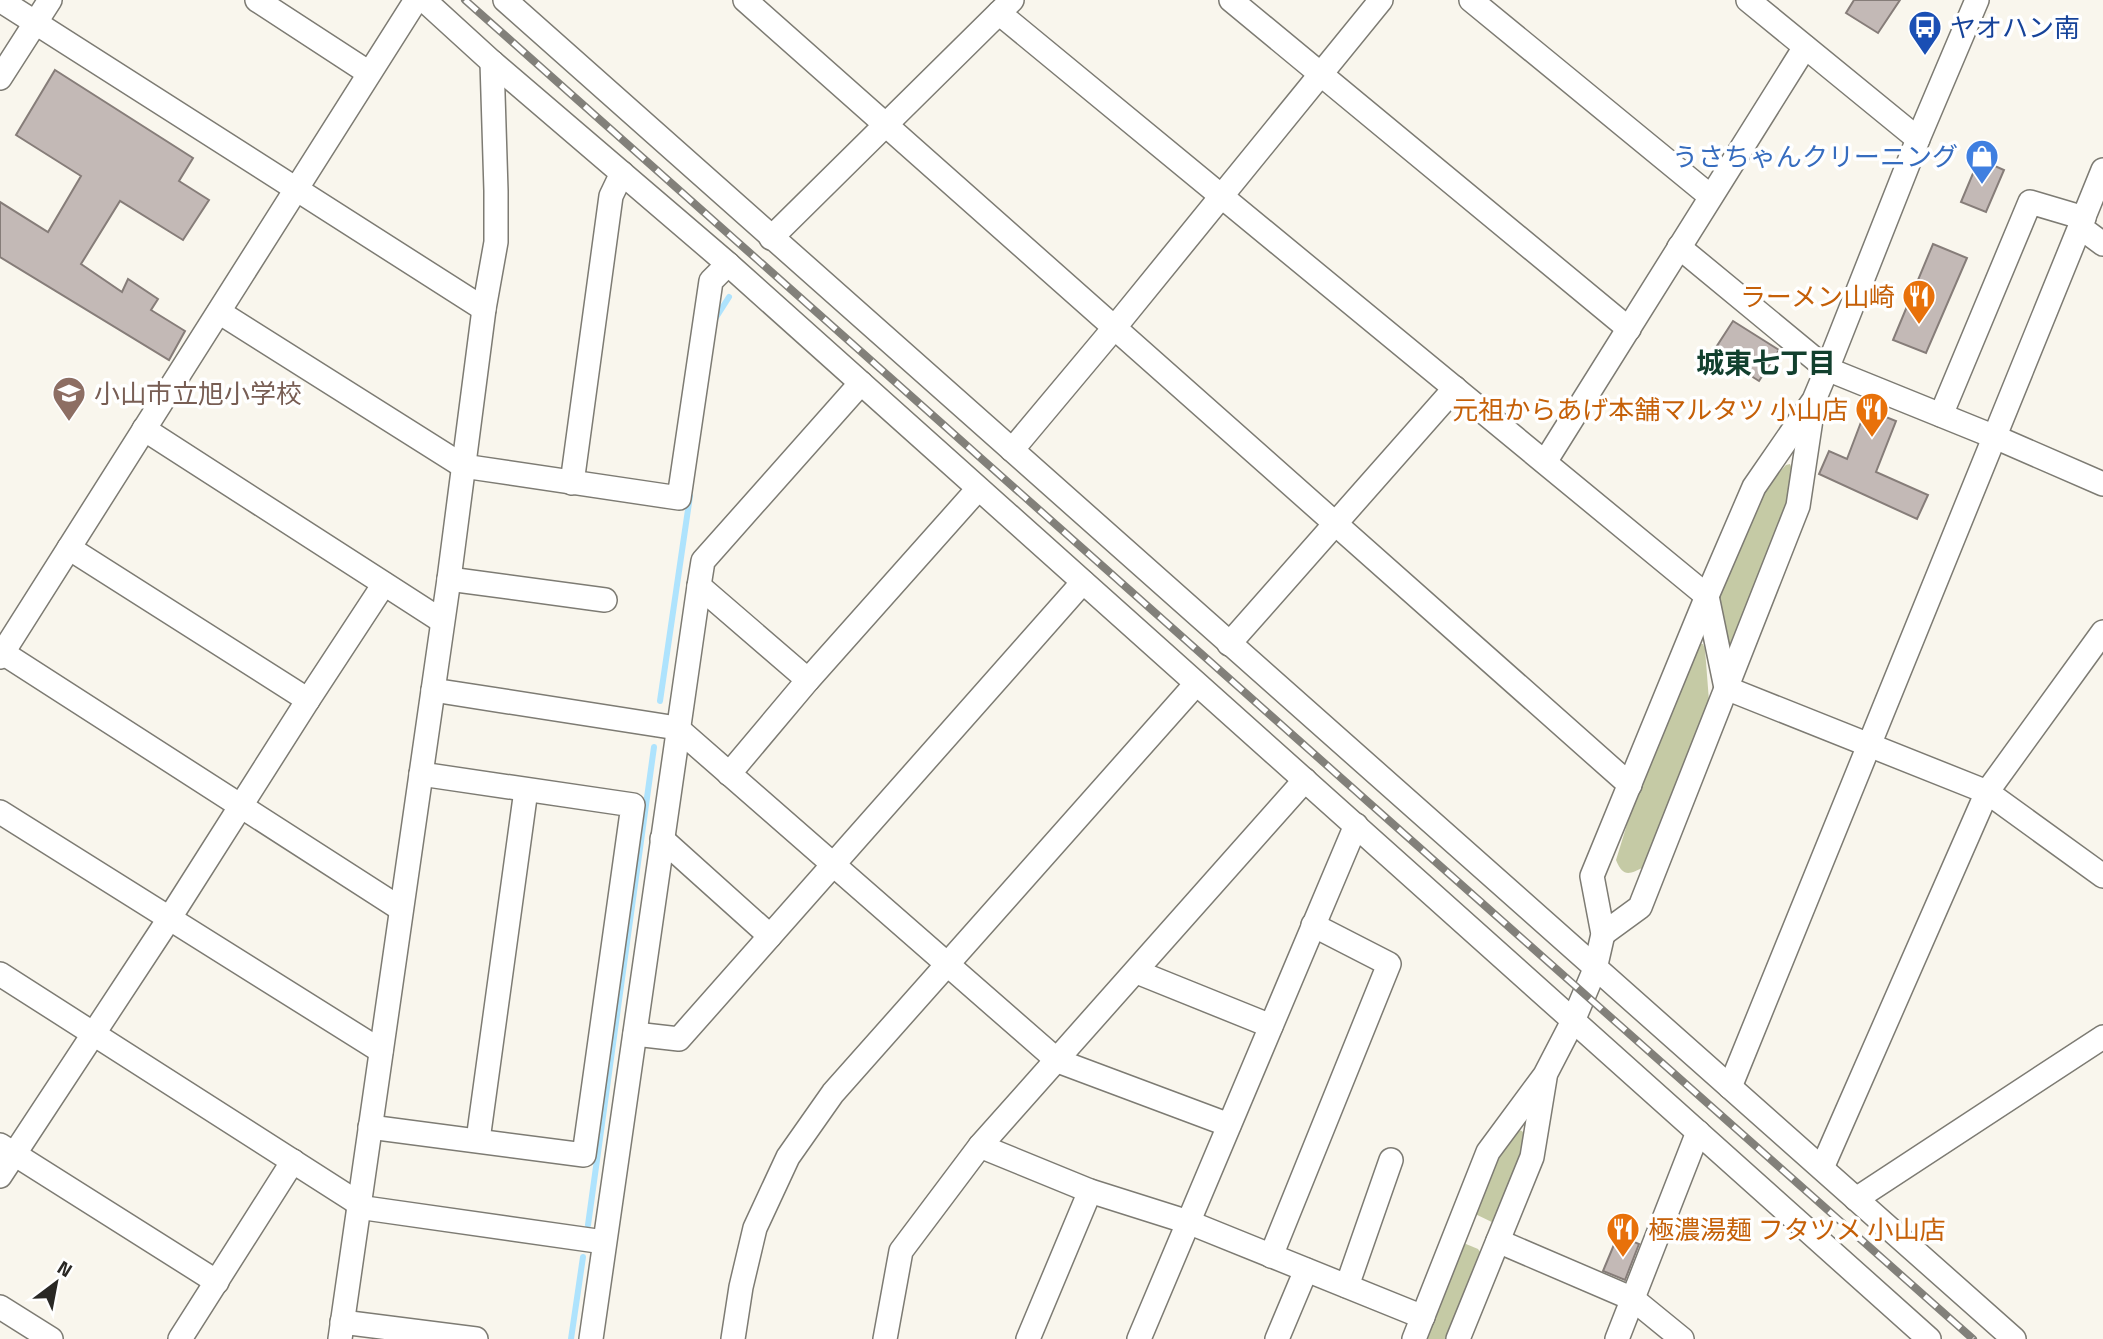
<svg xmlns="http://www.w3.org/2000/svg" width="2103" height="1339" font-family="'Titillium Web','Noto Sans JP',sans-serif">
  <rect width="100%" height="100%" fill="#f9f6ed"/>
  <g fill="#c5caa5">
    <path d="M1790,464L1792,469L1789,495L1726,660L1718,600L1767,485L1786,465Z"/>
    <path d="M1699,644H1703L1705,649L1709,701L1644,867C1630,874 1623,878 1616,860L1633,805Z"/>
    <path d="M1515,1129L1522,1131L1528,1138L1498,1225L1469,1211L1492,1157Z"/>
    <path d="M1466,1244L1478,1249L1482,1255L1451,1339H1418L1454,1248Z"/>
  </g>
  <g fill="none" stroke-linecap="round" stroke-linejoin="round">
    <g stroke="#aee3fd" stroke-width="6">
      <path d="M715,319L729,297"/>
      <path d="M660,701L690,496"/>
      <path d="M588,1225L654,747"/>
      <path d="M571,1339L583,1257"/>
    </g>
  </g>
  <g fill="#c3b9b6" stroke="#867d79" stroke-width="2">
    <path d="M1854,0H1900L1878,33L1846,13Z"/>
    <path d="M55,70L193,158L179,181L209,200L183,240L120,201L81,264L122,292L128,279L158,299L151,310L185,331L169,360L0,257V202L48,232L81,176L16,135Z"/>
    <path d="M1979,159L2004,170L1986,212L1961,202Z"/>
    <path d="M1933,244L1967,258L1926,353L1893,340Z"/>
    <path d="M1733,321L1779,350L1759,381L1713,352Z"/>
    <path d="M1866,409L1896,421L1876,472L1928,495L1917,519L1819,474L1829,451L1847,459Z"/>
    <path d="M1618,1235L1639,1244L1625,1280L1603,1271Z"/>
  </g>
  <g fill="none" stroke-linecap="round" stroke-linejoin="round">
    <defs>
      <g id="minor">
        <path d="M0,0L484,309"/>
        <path d="M257,0L369,73"/>
        <path d="M424,0L492,62L728,264L1929,1339"/>
        <path d="M505,0L2014,1339"/>
        <path d="M745,0L1630,785"/>
        <path d="M1231,0L1629,329"/>
        <path d="M1471,0L1710,196"/>
        <path d="M1748,0L1918,139"/>
        <path d="M999,13L1707,596L1726,688L1987,792L2103,876"/>
        <path d="M0,78L50,0"/>
        <path d="M2080,227L2103,244"/>
        <path d="M771,238L1012,0"/>
        <path d="M1679,247L1827,369L1995,437L2103,484"/>
        <path d="M219,312L463,466L679,498L711,281L728,264"/>
        <path d="M1941,415L2030,202L2084,218"/>
        <path d="M144,429L442,621"/>
        <path d="M1012,450L1115,327L1381,0"/>
        <path d="M1545,462L1805,47"/>
        <path d="M572,483L611,196L622,173"/>
        <path d="M69,548L308,700"/>
        <path d="M449,579L605,600"/>
        <path d="M1229,644L1455,388"/>
        <path d="M3,653L401,909"/>
        <path d="M0,657L416,0"/>
        <path d="M808,680L699,586L703,561L861,383"/>
        <path d="M433,690L677,728L1058,1061L1229,1125"/>
        <path d="M729,774L808,680L978,489"/>
        <path d="M0,812L381,1051"/>
        <path d="M662,839L770,936"/>
        <path d="M1603,934L1640,907L1798,506L1813,406"/>
        <path d="M1137,972L1271,1026"/>
        <path d="M0,974L358,1203"/>
        <path d="M635,1034L679,1039L1083,582"/>
        <path d="M1730,1087L2103,170"/>
        <path d="M370,1127L584,1155L633,805L421,774"/>
        <path d="M478,1140L526,790"/>
        <path d="M0,1145L217,1282"/>
        <path d="M980,1146L1090,1191L1188,1222L1423,1317"/>
        <path d="M1822,1168L1987,792L2103,632"/>
        <path d="M0,1176L169,919L308,700L384,584"/>
        <path d="M1856,1199L2103,1037"/>
        <path d="M358,1207L604,1242"/>
        <path d="M1498,1241L1633,1299L1682,1339"/>
        <path d="M1271,1256L1389,964L1313,925"/>
        <path d="M1347,1286L1391,1160"/>
        <path d="M0,1307L51,1339"/>
        <path d="M342,1322L476,1339"/>
        <path d="M180,1339L293,1161"/>
        <path d="M340,1339L449,579L484,309L496,242V191L492,62"/>
        <path d="M591,1339L699,586"/>
        <path d="M733,1339L741,1287L755,1228L788,1157L833,1093L1196,684"/>
        <path d="M885,1339L901,1251L980,1146L1305,780"/>
        <path d="M1028,1339L1090,1191"/>
        <path d="M1139,1339L1356,825"/>
        <path d="M1277,1339L1306,1270"/>
        <path d="M1414,1339L1488,1152L1545,1075L1573,1021L1595,969L1603,934L1592,876L1707,596L1754,487L1814,400L1827,369L1918,139L1977,0"/>
        <path d="M1458,1339L1532,1157L1545,1078"/>
        <path d="M1617,1339L1698,1132"/>
      </g>
    </defs>
    <use href="#minor" stroke="#7d7b73" stroke-width="26"/>
    <use href="#minor" stroke="#fff" stroke-width="23"/>
    <defs>
      <path id="rail" d="M465,0L1973,1339"/>
    </defs>
    <use href="#rail" stroke="#82807a" stroke-width="8"/>
    <use href="#rail" stroke="#fff" stroke-width="5" stroke-dasharray="16" stroke-linecap="butt"/>
  </g>
  <defs>
    <symbol id="bus-pin" viewBox="-11 -11 22 30"><path d="M0 17L-7.5 6A9.5 9.5 0 1 1 7.5 6Z" fill="#1a4fb4" stroke="#fff"/><path d="M-5-6H5V4H4V6H2V4H-2V6H-4V4H-5ZM-3.5-4V0h7V-4ZM-3.5 1.2v1.5H-2V1.2ZM2 1.2v1.5H3.5V1.2Z" fill="#fff"/></symbol>
    <symbol id="shop-pin" viewBox="-11 -11 22 30"><path d="M0 17L-7.5 6A9.5 9.5 0 1 1 7.5 6Z" fill="#3f7fe0" stroke="#fff"/><path d="M-5-2.5h2.3a2.7 3.5 0 0 1 5.4 0H5L5.5 6h-11ZM-1.5-2.5h3a1.5 2.3 0 0 0-3 0Z" fill="#fff"/></symbol>
    <symbol id="restaurant-pin" viewBox="-11 -11 22 30"><path d="M0 17L-7.5 6A9.5 9.5 0 1 1 7.5 6Z" fill="#e8710a" stroke="#fff"/><path d="M-5-6h1v4h1v-4h1v4h1v-4h1v5L-1.5 .5V6h-2V.5L-5-1ZM5-6V6H3V1.5H1.5Q1.5-4 5-6Z" fill="#fff"/></symbol>
    <symbol id="school-pin" viewBox="-11 -11 22 30"><path d="M0 17L-7.5 6A9.5 9.5 0 1 1 7.5 6Z" fill="#8d6e63" stroke="#fff"/><path d="M0-5L7-2L0 1L-7-2ZM-4 1L0 2.5L4 1V4Q0 6-4 4Z" fill="#fff"/></symbol>
  </defs>
  <g fill-rule="evenodd">
    <use href="#bus-pin" x="1906" y="8" width="38" height="52"/>
    <use href="#shop-pin" x="1963" y="137" width="38" height="52"/>
    <use href="#restaurant-pin" x="1900" y="277" width="38" height="52"/>
    <use href="#school-pin" x="50" y="374" width="38" height="52"/>
    <use href="#restaurant-pin" x="1853" y="390" width="38" height="52"/>
    <use href="#restaurant-pin" x="1604" y="1210" width="38" height="52"/>
  </g>
  <g text-anchor="middle" dominant-baseline="central" stroke-width="7" stroke-linejoin="round" paint-order="stroke">
    <g font-size="26" fill="#164399" stroke="#fff" text-anchor="start">
      <text x="1950" y="27">ヤオハン南</text>
    </g>
    <g font-size="26" fill="#366cbe" stroke="#fff" text-anchor="end">
      <text x="1958" y="156">うさちゃんクリーニング</text>
    </g>
    <g font-size="26" fill="#c56008" stroke="#fff" text-anchor="end">
      <text x="1895" y="296">ラーメン山崎</text>
      <text x="1848" y="409">元祖からあげ本舗マルタツ 小山店</text>
      <text x="1648" y="1229" text-anchor="start">極濃湯麺 フタツメ 小山店</text>
    </g>
    <g font-size="26" fill="#785e54" stroke="#fff" text-anchor="start">
      <text x="94" y="393">小山市立旭小学校</text>
    </g>
    <g font-size="28" font-weight="bold" fill="#12402e" stroke="#fff">
      <text x="1766" y="362">城東七丁目</text>
    </g>
  </g>
  <g transform="translate(56 1283) rotate(32)" stroke="#ffffff" stroke-width="5" paint-order="stroke">
  <path d="M0-5L12 26L0 18L-12 26Z" fill="#292825"/>
  <text y="-10" font-size="19" font-weight="bold" text-anchor="middle" fill="#292825">N</text>
  </g>
</svg>
